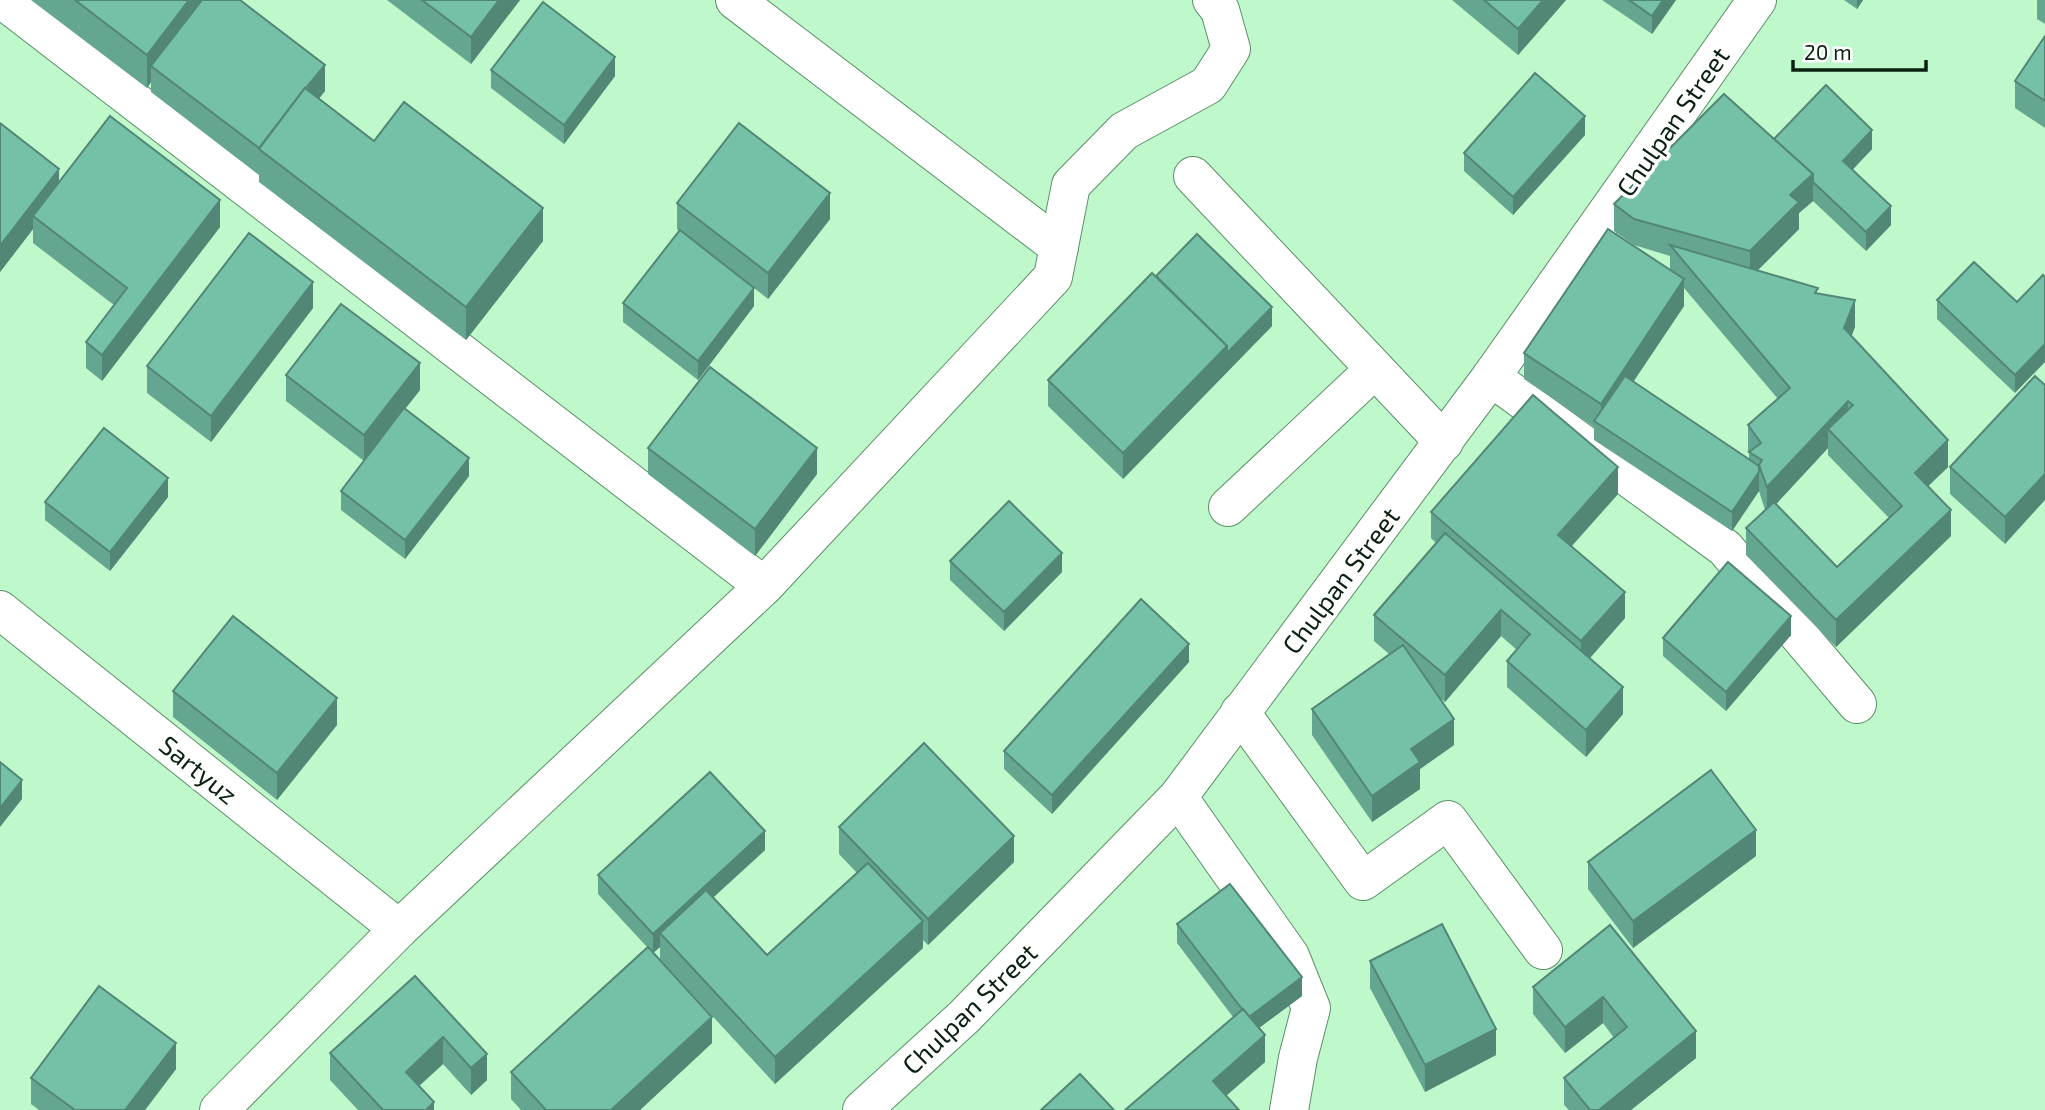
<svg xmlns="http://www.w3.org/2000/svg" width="2045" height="1110" font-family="'Exo 2',sans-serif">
  <rect width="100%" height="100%" fill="#bff8cb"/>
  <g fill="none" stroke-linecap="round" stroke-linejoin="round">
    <defs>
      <g id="minor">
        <path d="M3,0L764,586"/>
        <path d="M735,0L1059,247"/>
        <path d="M1193,176L1444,442"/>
        <path d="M1491,377L1725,548L1857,704"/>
        <path d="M1228,507L1375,369"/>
        <path d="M0,610L399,929"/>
        <path d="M1240,712L1363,881L1448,820L1543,950"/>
        <path d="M1178,797L1290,956L1311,1008L1298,1058L1289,1110"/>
        <path d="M219,1110L399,929L764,586L1053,277L1071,185L1124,131L1208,85L1231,49L1220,10L1212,0"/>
      </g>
      <path id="major" d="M862,1110L964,1017L1178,797L1491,377L1757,0"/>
    </defs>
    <use href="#minor" stroke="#5a9067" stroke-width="40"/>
    <use href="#major" stroke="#5a9067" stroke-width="40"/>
    <use href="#minor" stroke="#fff" stroke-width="38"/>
    <use href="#major" stroke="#fff" stroke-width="38"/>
  </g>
  <g fill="#65a690" fill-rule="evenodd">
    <path d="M31,0H240L325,91L319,98L374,141L543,241L466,340L259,182V175L151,92V82L147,88Z"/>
    <path d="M387,0H520L471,64Z"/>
    <path d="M1452,0H1566L1518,55Z"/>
    <path d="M1602,0H1676L1652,34Z"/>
    <path d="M1844,0H1863L1857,9Z"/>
    <path d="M2037,0H2045V24L2037,19Z"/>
    <path d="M2045,36V128L2015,108V81Z"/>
    <path d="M491,70L615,76L564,144L491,88Z"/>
    <path d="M0,123L59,182L220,227L102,381L86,368V342L114,305L33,243V229L0,272Z"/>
    <path d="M1585,135L1513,215L1464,171V153Z"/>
    <path d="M1774,139L1872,149L1852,170L1891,225L1866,251L1813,201L1799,213V229L1758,270L1818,294L1855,327L1851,337L1948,467L1928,486L1951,536L1836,647L1746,555V528L1765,510L1759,491L1732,531L1594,440V427L1524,379V353L1670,270V256L1634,245L1614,231V204ZM1684,288L1778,399L1748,425V451L1749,453V459L1633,382L1684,306ZM1828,448V455L1889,518L1837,567L1776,504Z"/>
    <path d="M677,203L830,219L768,299L754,288V306L698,380L623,322V303L679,231L677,229Z"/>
    <path d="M1156,276L1272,326L1123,479L1048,406V380Z"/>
    <path d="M1937,300L2017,302L2015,393L1937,319Z"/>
    <path d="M313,308L211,442L147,393V366Z"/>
    <path d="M286,375L420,390L405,409L469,476L405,559L341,510V491L364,461L286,401Z"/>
    <path d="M2045,385L2005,544L1950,494V467Z"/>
    <path d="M648,448L817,474L755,556L648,474Z"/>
    <path d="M1618,494L1572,546L1625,618L1590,658L1623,714L1586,757L1507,687V661L1517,650L1501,636L1445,702L1439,697L1454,745L1420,769V789L1372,822L1312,735V709L1389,654L1374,641V615L1436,543L1431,538V512Z"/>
    <path d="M168,497L110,571L45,520V502Z"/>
    <path d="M950,561L1062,572L1004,631L950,580Z"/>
    <path d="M1791,635L1726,711L1663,656V638Z"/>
    <path d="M1189,662L1052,814L1004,769V751Z"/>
    <path d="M173,691L337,725L277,800L173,717Z"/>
    <path d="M839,827L1014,862L928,945L923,940V948L775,1084L660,959V947L653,953L712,1043L640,1110H521L511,1099V1072L647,947L598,894V875L765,850L713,897L767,955L857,873L839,854Z"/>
    <path d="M1756,856L1633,948L1588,889V862Z"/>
    <path d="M1177,924L1302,996L1259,1028L1265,1062L1226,1096L1125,1110L1233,1017L1177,943Z"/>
    <path d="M1610,925L1696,1058L1631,1110H1569L1564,1105V1078L1614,1038L1603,1023L1565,1053L1533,1014V987Z"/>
    <path d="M1370,961L1496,1055L1425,1092L1370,988Z"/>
    <path d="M415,976L487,1080L471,1095L443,1064L419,1086L434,1110H358L330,1080V1053Z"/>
    <path d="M176,1069L145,1110H39L31,1104V1078Z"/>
  </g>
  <g fill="#528776">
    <path d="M189,0H215L151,66V82L147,88V55Z"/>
    <path d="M499,0H520L471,64V37Z"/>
    <path d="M1543,0H1566L1518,55V29Z"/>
    <path d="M1663,0H1676L1652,34V16Z"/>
    <path d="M1857,0H1863L1857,9Z"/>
    <path d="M615,57V76L564,144V125Z"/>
    <path d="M325,65V91L272,159L260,149Z"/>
    <path d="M1585,116V135L1513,215V197Z"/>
    <path d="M1872,130V149L1843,180V161Z"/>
    <path d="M59,169V195L33,216V229L0,272V246Z"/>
    <path d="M1813,174V201L1799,213V229L1750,278V251L1790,195Z"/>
    <path d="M830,193V219L768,299V273Z"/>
    <path d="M220,200V227L102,381V355Z"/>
    <path d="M1891,206V225L1866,251V232Z"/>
    <path d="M543,208V241L466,340V307Z"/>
    <path d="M1684,279V306L1603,427L1601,425V404Z"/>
    <path d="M313,282V308L211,442V416Z"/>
    <path d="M754,288V306L698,380V361Z"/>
    <path d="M1855,300V327L1844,355V328Z"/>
    <path d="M1272,307V326L1123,479V453L1227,346Z"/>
    <path d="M2045,344V362L2015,393V375Z"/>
    <path d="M420,363V390L364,461V435Z"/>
    <path d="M1848,401V427L1828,429V448L1767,514V487Z"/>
    <path d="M1948,440V467L1915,499V473Z"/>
    <path d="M817,448V474L755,556V529Z"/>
    <path d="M469,458V476L405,559V540Z"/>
    <path d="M1618,467V494L1558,561V535Z"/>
    <path d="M1759,472V491L1732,531V512Z"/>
    <path d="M2045,474V500L2005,544V517Z"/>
    <path d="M168,478V497L110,571V552Z"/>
    <path d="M1951,510V536L1836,647V620Z"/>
    <path d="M1062,553V572L1004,631V612Z"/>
    <path d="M1625,592V618L1581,668V641Z"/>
    <path d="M1501,610V636L1445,702V675Z"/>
    <path d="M1791,616V635L1726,711V692Z"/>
    <path d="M1189,644V662L1052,814V795Z"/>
    <path d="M1623,687V714L1586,757V730Z"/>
    <path d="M337,698V725L277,800V773Z"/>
    <path d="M1454,719V745L1420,769V789L1372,822V796L1411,749Z"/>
    <path d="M22,780V799L0,827V808Z"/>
    <path d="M1756,830V856L1633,948V921Z"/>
    <path d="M765,831V850L667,940L660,933V947L653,953V934Z"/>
    <path d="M1014,836V862L928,945V919Z"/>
    <path d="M923,921V948L775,1084V1057Z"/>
    <path d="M1302,977V996L1248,1036V1018Z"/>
    <path d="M1603,997V1023L1565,1053V1027Z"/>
    <path d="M712,1017V1043L640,1110H611Z"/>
    <path d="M1496,1029V1055L1425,1092V1065Z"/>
    <path d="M1696,1031V1058L1631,1110H1599Z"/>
    <path d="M1265,1035V1062L1213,1107V1081Z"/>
    <path d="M443,1037V1064L406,1098V1072Z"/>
    <path d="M176,1043V1069L145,1110H125Z"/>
    <path d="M487,1054V1080L471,1095V1068Z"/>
    <path d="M434,1102V1110H426Z"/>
  </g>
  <g fill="#75c1a8" stroke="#528776" stroke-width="2">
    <path d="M75,0H189L147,55Z"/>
    <path d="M202,0H240L325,65L306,88H305L259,148L151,66Z"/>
    <path d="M422,0H499L471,37Z"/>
    <path d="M1484,0H1543L1518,29Z"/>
    <path d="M1629,0H1663L1652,16Z"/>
    <path d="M543,2L615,57L564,125L491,70Z"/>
    <path d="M2045,36V101L2015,81Z"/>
    <path d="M1535,73L1585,116L1513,197L1464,153Z"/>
    <path d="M1826,85L1872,130L1843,161L1891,206L1866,232L1813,182V174L1774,139Z"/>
    <path d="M305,88L374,141L404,102L543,208L466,307L259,149Z"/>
    <path d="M1724,94L1813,174L1790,195L1799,202L1750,251L1634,219L1614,204Z"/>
    <path d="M110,116L220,200L102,355L86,342L127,288L33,216Z"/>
    <path d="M0,123L59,169L0,246Z"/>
    <path d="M739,123L830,193L768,273L677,203Z"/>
    <path d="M1608,229L1684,279L1601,404L1524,353Z"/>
    <path d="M680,230L754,288L698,361L623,303Z"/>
    <path d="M249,233L313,282L211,416L147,366Z"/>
    <path d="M1197,234L1272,307L1227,353V346L1156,276Z"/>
    <path d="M1670,245L1818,288L1815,293L1855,300L1844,328L1948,440L1915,473L1951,510L1836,620L1746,528L1774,502L1837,567L1902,506L1828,429L1853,405L1848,401L1767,487L1759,465L1762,460L1749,452L1761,443L1748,425L1790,388Z"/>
    <path d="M1974,262L2017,302L2043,275L2045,277V344L2015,375L1937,300Z"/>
    <path d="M1152,273L1227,346L1123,453L1048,380Z"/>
    <path d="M341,304L420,363L364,435L286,375Z"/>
    <path d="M710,367L817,448L755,529L648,448Z"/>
    <path d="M1625,376L1759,466V472L1732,512L1594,421Z"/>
    <path d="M2035,376L2045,385V474L2005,517L1950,467Z"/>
    <path d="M1533,395L1618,467L1558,535L1625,592L1581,641L1431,512Z"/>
    <path d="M404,408L469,458L405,540L341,491Z"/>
    <path d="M104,428L168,478L110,552L45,502Z"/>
    <path d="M1009,501L1062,553L1004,612L950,561Z"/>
    <path d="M1445,533L1623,687L1586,730L1507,661L1530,634L1501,610L1445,675L1374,615Z"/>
    <path d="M1728,562L1791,616L1726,692L1663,638Z"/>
    <path d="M1141,599L1189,644L1052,795L1004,751Z"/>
    <path d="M233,616L337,698L277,773L173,691Z"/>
    <path d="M1403,645L1454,719L1411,749L1420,762L1372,796L1312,709Z"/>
    <path d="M924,743L1014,836L928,919L839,827Z"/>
    <path d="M0,762L22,780L0,808Z"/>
    <path d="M1711,770L1756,830L1633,921L1588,862Z"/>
    <path d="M710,772L765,831L653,934L598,875Z"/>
    <path d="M868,863L923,921L775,1057L660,933L706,890L767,955Z"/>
    <path d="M1230,884L1302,977L1249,1017L1243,1009H1242L1177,924Z"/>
    <path d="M1442,924L1496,1029L1425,1065L1370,961Z"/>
    <path d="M1610,925L1696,1031L1599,1110H1590L1564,1078L1627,1027L1603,997L1565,1027L1533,987Z"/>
    <path d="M648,947L712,1017L611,1110H546L511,1072Z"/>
    <path d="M415,976L487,1054L471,1068L443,1037L406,1072L434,1102L426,1110H383L330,1053Z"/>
    <path d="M99,986L176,1043L125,1110H75L31,1078Z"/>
    <path d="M1243,1009L1265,1035L1213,1081L1239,1110H1125Z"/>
    <path d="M1080,1074L1114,1110H1041Z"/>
  </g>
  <g text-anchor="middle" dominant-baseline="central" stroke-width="7" stroke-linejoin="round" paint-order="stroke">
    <g font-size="26" fill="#0a2010" stroke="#fff">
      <text transform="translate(1672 121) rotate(-55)">Chulpan Street</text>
      <text transform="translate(1340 580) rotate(-53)">Chulpan Street</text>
      <text transform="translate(199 769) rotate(39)">Sartyuz</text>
      <text transform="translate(969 1008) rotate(-44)">Chulpan Street</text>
    </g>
  </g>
  <path d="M1793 60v10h133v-10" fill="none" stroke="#0a2010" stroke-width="3.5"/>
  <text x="1804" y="60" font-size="21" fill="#0a2010" stroke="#ffffff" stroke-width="5" paint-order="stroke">20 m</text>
</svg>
